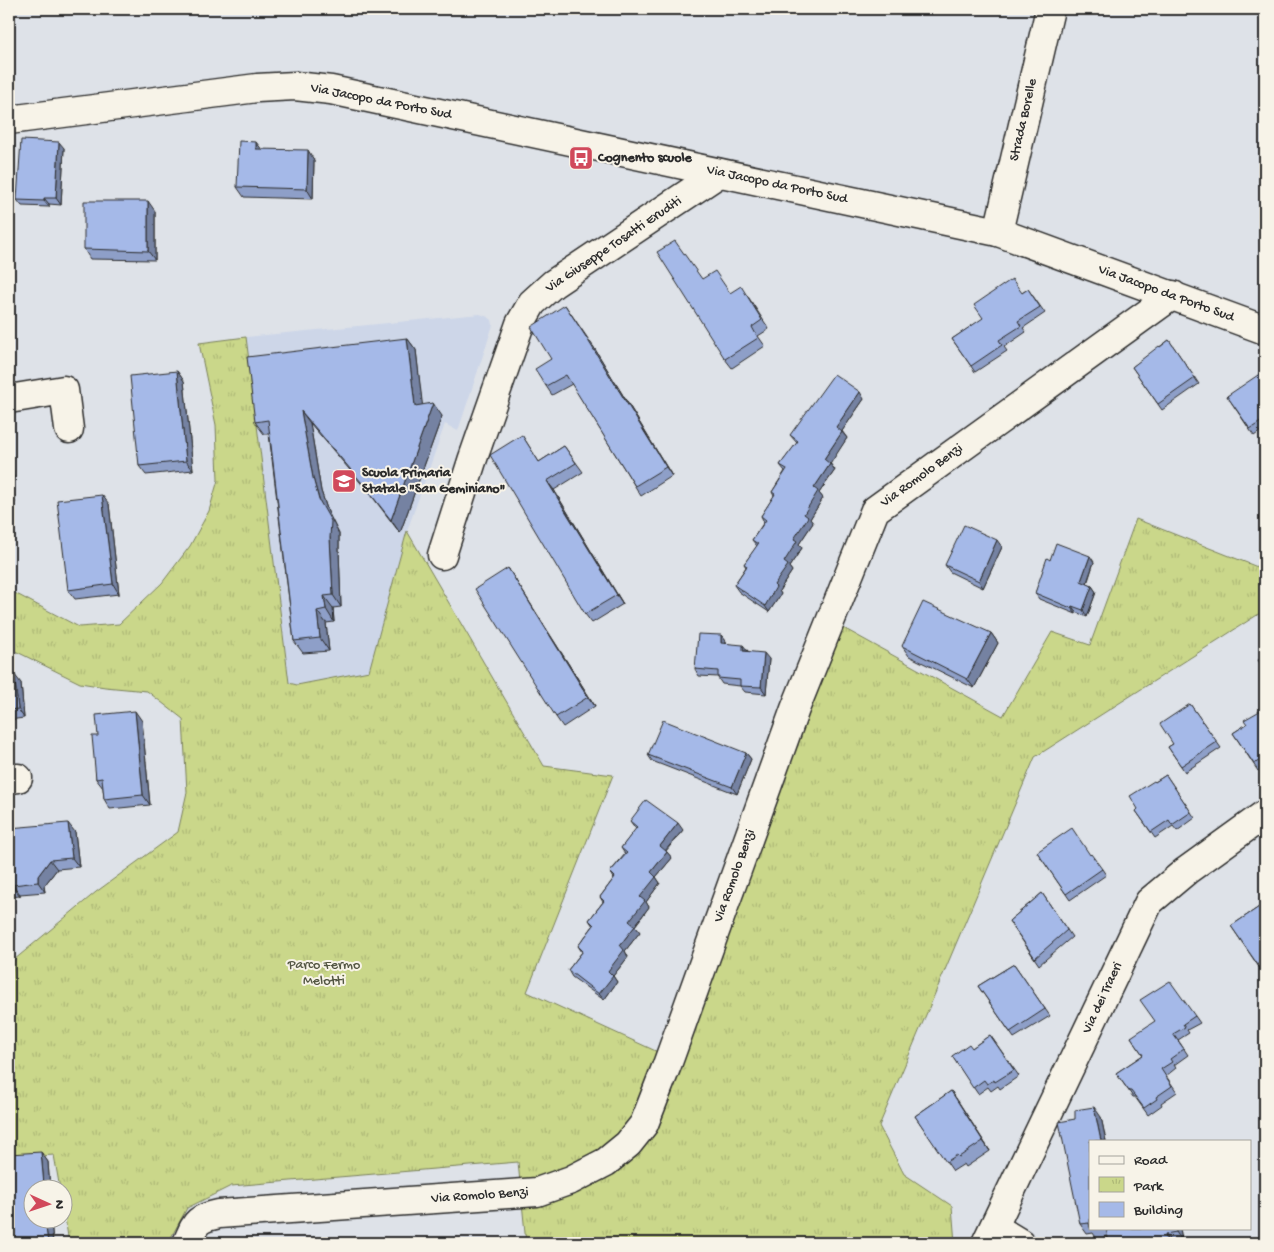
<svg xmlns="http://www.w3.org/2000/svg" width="1274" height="1252" font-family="'Gochi Hand',sans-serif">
  <defs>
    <pattern id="park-tufts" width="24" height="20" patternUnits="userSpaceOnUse" patternTransform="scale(1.25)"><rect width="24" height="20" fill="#cad78a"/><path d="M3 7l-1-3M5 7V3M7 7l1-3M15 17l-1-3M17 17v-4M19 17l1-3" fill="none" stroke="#aeb977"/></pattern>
  </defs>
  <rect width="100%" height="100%" fill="#dee2e8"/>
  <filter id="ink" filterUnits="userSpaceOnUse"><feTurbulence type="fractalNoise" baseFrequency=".02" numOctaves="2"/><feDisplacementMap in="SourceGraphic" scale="10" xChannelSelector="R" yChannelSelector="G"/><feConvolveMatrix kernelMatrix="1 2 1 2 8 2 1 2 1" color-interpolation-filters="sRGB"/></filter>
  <g filter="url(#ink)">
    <path fill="#cdd6e8" d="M480,314L488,317L492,320L493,325L458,431L445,424L407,531L369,672L297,685L289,683L246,337Z"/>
    <path fill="url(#park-tufts)" stroke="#7a815a" d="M246,337L289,683L297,685L369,671L407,531L544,766L613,775L527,992L671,1058L838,625L1003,716L1052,632L1090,645L1136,519L1265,570V610L1035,757L879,1126L904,1174L952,1206L955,1243H526L518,1162L231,1186L187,1208L168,1243H69L63,1205L62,1190L60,1189L54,1155L9,1158V1000L14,960L96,892L178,832L187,792L183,719L147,691L105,687L80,683L9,648V590L79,627L119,624L162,583L190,546L209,511L218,480L216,425L199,343Z"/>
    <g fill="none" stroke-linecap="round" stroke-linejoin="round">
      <defs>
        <g id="minor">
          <path d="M9,120L257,88L295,86L331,90L998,232L1265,330"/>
          <path d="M998,232L1050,9"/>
          <path d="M9,399L64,390L69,429"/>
          <path d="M442,555L472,461L520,324L532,303L553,284L719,173"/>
          <path d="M9,779L18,778"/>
          <path d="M994,1227L1020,1243"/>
          <path d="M187,1243C196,1223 195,1219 219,1214L537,1192L571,1180L606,1162L628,1144L644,1124L667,1065L795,709L875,510L1173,295"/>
          <path d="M986,1243L1149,902L1186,871L1265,814"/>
        </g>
      </defs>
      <use href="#minor" stroke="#2b2b2b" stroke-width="31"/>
      <use href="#minor" stroke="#f7f3e8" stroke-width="28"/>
    </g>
    <g fill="#8e9fc8" stroke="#2b2b2b">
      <path d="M64,148L61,205L49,204V207L22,206L17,200Z"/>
      <path d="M261,149L314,160L313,199L244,197L237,187Z"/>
      <path d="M155,211V260L90,259L84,249Z"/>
      <path d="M702,279L730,293L747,295L769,329L758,336L765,346L732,368L725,359Z"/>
      <path d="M1028,289L1045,313L1023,328L1026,332L1004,347L1007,351L975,372L952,339Z"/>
      <path d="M407,338L416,350L422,405L442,416L400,533L371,495L310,423L321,491L328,512L339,534V550L341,607L333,608L334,622L326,623L329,651L303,653L294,641L269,434H264L255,422Z"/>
      <path d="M1169,340L1199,384L1162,410L1132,367Z"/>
      <path d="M593,346L672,476L641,496L572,384L552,395L546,386L551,359Z"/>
      <path d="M177,371L184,381L193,470L146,475L139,466Z"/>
      <path d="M1265,379V428L1254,436L1227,396Z"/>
      <path d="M864,399L842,431L847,438L830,463L835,470L819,493L823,498L810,519L813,523L799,544L802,548L789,567L792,571L779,591L781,594L769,612L739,592L734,585L746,567L744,564L757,546L752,540L764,522L761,516L774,496L772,492L785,471L780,465L797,443L790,435Z"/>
      <path d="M522,435L539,462L564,446L583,472L554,490L623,604L592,623L585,614Z"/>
      <path d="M9,456L11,460L14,478L11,479L15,503H9Z"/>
      <path d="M109,504L119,594L75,599L68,590Z"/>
      <path d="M1002,547L983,588L950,572L945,565Z"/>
      <path d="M1050,560L1094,562L1087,584L1092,586L1096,592L1087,617L1076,612V614L1039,599L1035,593Z"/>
      <path d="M508,568L595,706L563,727L556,717Z"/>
      <path d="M991,633L998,643L974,688L909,656L902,646Z"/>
      <path d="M721,635L726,641V643L769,659L766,694L745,692L740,686L722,684L718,678V677L699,676L695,669Z"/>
      <path d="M9,674L21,683L24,718L9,720Z"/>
      <path d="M1190,704L1221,748L1185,772L1168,747L1173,744Z"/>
      <path d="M1265,708V766L1258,771L1233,733L1247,724Z"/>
      <path d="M142,721L150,805L110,809L104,799L103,788L96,779L98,736Z"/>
      <path d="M746,753L751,759L737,794L652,761L648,755Z"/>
      <path d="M1166,775L1195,818L1177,831L1173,826L1155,838L1136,811L1138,809L1155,782Z"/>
      <path d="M630,821L683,830L666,851L672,858L656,877L660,883L646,902L649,907L635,926L640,932L625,951L628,957L613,976L617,982L604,1000L572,977L568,970L582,952L578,946L593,926L589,920L603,902L600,897L614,878L610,872L625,854L621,848L636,829Z"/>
      <path d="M75,832L79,867L57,869L44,886L45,892L20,894V896L9,897V850Z"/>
      <path d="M1037,852L1102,869L1106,875L1070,900Z"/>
      <path d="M1042,893L1072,937L1039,965L1009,921Z"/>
      <path d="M1265,903V976L1231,926Z"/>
      <path d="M1014,964L1050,1016L1014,1038L978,986Z"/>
      <path d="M1195,1016L1200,1023L1187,1030L1189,1033L1178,1040L1188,1055L1174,1065L1176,1068L1166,1076L1177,1092L1161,1103L1162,1105L1148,1115L1135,1097H1133L1116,1073L1143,1055L1131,1037Z"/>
      <path d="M990,1035L1019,1076L1000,1089L998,1086L991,1091L988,1087L978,1094L952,1056L972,1048Z"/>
      <path d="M951,1091L990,1151L966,1167L964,1164L953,1171L915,1116Z"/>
      <path d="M1101,1117L1106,1141H1090V1228H1180L1182,1241L1172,1243H1109L1107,1236L1097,1239L1093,1233L1087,1234L1080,1224L1075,1119Z"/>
      <path d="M41,1152L48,1162L50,1190H32V1220H51L53,1243H9Z"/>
    </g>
    <g fill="#7482a2" stroke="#2b2b2b">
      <path d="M59,142L64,148L61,205L56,198Z"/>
      <path d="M256,142L263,151L256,149Z"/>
      <path d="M308,150L314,160L313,199L307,189Z"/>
      <path d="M44,198L49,204V207L44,201Z"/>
      <path d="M148,201L155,211V260L148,251Z"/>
      <path d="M565,305L593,346L672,476L666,467Z"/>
      <path d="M407,338L416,350L424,418L415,406Z"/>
      <path d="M177,371L184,381L193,470L186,461Z"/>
      <path d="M860,392L864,399L840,434L836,427Z"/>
      <path d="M433,403L442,416L400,533L391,520Z"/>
      <path d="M301,411L310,423L321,491L328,512L339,534V550L341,607L333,595L330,538L313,478Z"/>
      <path d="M842,432L847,438L829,466L824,459Z"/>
      <path d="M9,456L11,460L14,478L9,471Z"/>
      <path d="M830,464L835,470L819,493L823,498L810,519L813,523L799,544L802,548L789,567L792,571L779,591L781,594L769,612L765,606L794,539L814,488Z"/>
      <path d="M9,475L11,479L15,503L9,494Z"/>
      <path d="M547,481L554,490L623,604L617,595Z"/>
      <path d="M102,495L109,504L119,594L113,584Z"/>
      <path d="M997,540L1002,547L983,588L979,581Z"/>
      <path d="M1090,556L1094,562L1085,588L1081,581Z"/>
      <path d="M508,568L514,578L595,706L588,697Z"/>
      <path d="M1092,586L1096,592L1087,617L1083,610Z"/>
      <path d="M324,596L333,608L334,622L326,609Z"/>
      <path d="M1072,606L1076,612V614L1071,608Z"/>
      <path d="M317,611L326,623L329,651L320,638Z"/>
      <path d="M991,633L998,643L974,688L967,679Z"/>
      <path d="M721,635L726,641L725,649L721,643Z"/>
      <path d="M743,645L748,651H743Z"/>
      <path d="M764,653L769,659L766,694L761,687Z"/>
      <path d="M14,674L21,683L24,718L18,709Z"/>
      <path d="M135,711L142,721L150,805L143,795Z"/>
      <path d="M746,753L751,759L737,794L732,787Z"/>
      <path d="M68,823L75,832L79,867L72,858Z"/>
      <path d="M678,823L683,830L664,852L660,846Z"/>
      <path d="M667,852L672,858L656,877L660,883L646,902L649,907L634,927L629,921L651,872Z"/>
      <path d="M50,860L57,869L44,886L45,892L38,882V876Z"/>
      <path d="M13,885L20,894V896L13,887Z"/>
      <path d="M635,926L640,932L625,951L628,957L613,976L617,982L604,1000L599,994L608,971L620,945Z"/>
      <path d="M951,1091L958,1101L990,1151L983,1141Z"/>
      <path d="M1094,1107L1101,1117L1106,1141H1101Z"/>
      <path d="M41,1152L48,1162L50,1190H48L44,1185Z"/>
      <path d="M45,1220H51L53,1243H48Z"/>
      <path d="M1175,1228H1180L1182,1241L1176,1232Z"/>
      <path d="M1165,1234L1172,1243H1167Z"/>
    </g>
    <g fill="#a5b9e8" stroke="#2b2b2b">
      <path d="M21,140L59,142L56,198H44V201L17,200Z"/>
      <path d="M239,141L256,142V149L308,150L307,189L237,187Z"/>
      <path d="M84,201H148V251L84,249Z"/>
      <path d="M675,241L702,279L715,271L730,293L741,286L762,320L752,327L758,338L725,359L657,252Z"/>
      <path d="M1012,279L1022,293L1028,289L1040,307L1018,321L1021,326L999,340L1002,345L971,366L952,339L983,318L974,305Z"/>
      <path d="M565,305L586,337L666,467L635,486L566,375L546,386L535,369L551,359L531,327Z"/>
      <path d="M407,338L415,406L433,403L391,520L362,483L301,411L313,478L319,500L331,521L330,538L333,595L324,596L326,609L317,611L320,638L294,641L268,420L255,422L247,357Z"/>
      <path d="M1169,340L1195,378L1158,404L1132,367L1159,346L1160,347Z"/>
      <path d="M177,371L186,461L139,466L130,376Z"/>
      <path d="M1261,373L1265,379V419L1250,429L1227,396Z"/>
      <path d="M834,374L860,392L836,427L842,432L824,459L830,464L814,488L818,491L804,514L808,517L794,539L797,541L784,562L788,565L774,585L776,587L765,606L734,585L747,566L744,564L758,544L752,540L766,520L761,516L775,494L772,492L787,469L780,465L798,441L790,435Z"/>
      <path d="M522,435L539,462L564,446L576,463L547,481L617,595L585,614L490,455Z"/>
      <path d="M102,495L113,584L68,590L57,500Z"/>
      <path d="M964,525L997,540L979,581L945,565Z"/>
      <path d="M1056,543L1090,556L1081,581L1092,586L1083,610L1072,606L1071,608L1035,593L1047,558L1050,560Z"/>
      <path d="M508,568L588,697L556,717L475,589Z"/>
      <path d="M923,602L991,633L967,679L902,646Z"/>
      <path d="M698,634L721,635V643L743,645V651L764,653L761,687L740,686V680L718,678V671L695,669Z"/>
      <path d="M1265,655V671L1258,660Z"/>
      <path d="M9,674H14L18,709L9,710Z"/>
      <path d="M1190,704L1217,742L1181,766L1168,747L1173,744L1160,724Z"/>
      <path d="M1265,708V757L1254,764L1233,733L1247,724L1244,720Z"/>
      <path d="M135,711L143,795L104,799L102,778L96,779L92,736H98L96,715Z"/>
      <path d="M663,720L746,753L732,787L648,755Z"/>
      <path d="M1166,775L1191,812L1172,825L1169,820L1151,832L1136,811L1138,809L1130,796L1154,781L1155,782Z"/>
      <path d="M646,800L678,823L660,846L667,852L651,872L656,877L640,897L645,901L629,921L635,926L620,945L624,950L608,971L613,976L599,994L568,970L583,951L578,946L594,925L589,920L604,901L600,897L615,877L610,872L627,853L621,848L637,827L630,821Z"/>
      <path d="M68,823L72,858L50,860L38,876V882L13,885V887H9V850L11,849L9,828Z"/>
      <path d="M1072,828L1090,855L1091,854L1102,869L1066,894L1037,852Z"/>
      <path d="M1042,893L1067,930L1035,958L1009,921Z"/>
      <path d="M1265,903V964L1260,968L1231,926Z"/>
      <path d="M1014,964L1045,1009L1010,1032L978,986Z"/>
      <path d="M1170,981L1195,1016L1183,1024L1185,1027L1173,1034L1184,1049L1170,1059L1172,1062L1161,1069L1172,1086L1156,1097L1157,1099L1144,1108L1131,1091H1129L1116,1073L1143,1055L1131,1037L1155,1021L1140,1000Z"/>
      <path d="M990,1035L1014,1070L995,1082L994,1080L987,1084L984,1080L973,1088L952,1056L969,1044L972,1048Z"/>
      <path d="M951,1091L983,1141L959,1157L957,1155L946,1162L915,1116Z"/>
      <path d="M1094,1107L1101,1141H1090V1227L1089,1223L1080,1224L1059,1122L1075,1119V1110Z"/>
      <path d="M41,1152L44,1185H42L43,1190H32V1220H45L48,1243H9V1154Z"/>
      <path d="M1106,1228H1175L1176,1232L1165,1234L1167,1243H1109Z"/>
    </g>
  </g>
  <defs>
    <symbol id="bus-square" viewBox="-11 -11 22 22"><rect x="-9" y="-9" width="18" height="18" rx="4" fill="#d1495b" stroke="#f7f3e8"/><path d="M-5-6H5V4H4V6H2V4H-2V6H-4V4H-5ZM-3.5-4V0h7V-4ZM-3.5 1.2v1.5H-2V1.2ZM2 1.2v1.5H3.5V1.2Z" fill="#fff"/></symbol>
    <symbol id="school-square" viewBox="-11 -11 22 22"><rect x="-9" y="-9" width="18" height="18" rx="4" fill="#d1495b" stroke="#f7f3e8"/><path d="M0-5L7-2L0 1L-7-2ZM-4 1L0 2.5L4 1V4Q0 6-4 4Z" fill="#fff"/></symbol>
  </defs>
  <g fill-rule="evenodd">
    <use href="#bus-square" x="567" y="144" width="28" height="28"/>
    <use href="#school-square" x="330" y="467" width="28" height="28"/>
  </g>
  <g text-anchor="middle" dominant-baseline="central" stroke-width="4" stroke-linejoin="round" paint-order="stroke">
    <g font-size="14" fill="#2b2b2b" stroke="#f7f3e8">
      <text transform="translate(381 102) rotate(11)">Via Jacopo da Porto Sud</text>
      <text transform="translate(1024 120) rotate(-77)">Strada Borelle</text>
      <text transform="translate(777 185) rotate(12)">Via Jacopo da Porto Sud</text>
      <text transform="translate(614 245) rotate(-34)">Via Giuseppe Tosatti Eruditi</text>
      <text transform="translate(1166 294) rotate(20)">Via Jacopo da Porto Sud</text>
      <text transform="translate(922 476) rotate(-36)">Via Romolo Benzi</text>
      <text transform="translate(735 876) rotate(-70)">Via Romolo Benzi</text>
      <text transform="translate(1103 998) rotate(-65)">Via dei Traeri</text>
      <text transform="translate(480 1196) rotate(-4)">Via Romolo Benzi</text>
    </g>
    <g font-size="14" font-weight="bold" fill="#2b2b2b" stroke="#f7f3e8" text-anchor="start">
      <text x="598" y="158">Cognento scuole</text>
      <text x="362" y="473">Scuola Primaria<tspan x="362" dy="16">Statale "San Geminiano"</tspan></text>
    </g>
    <g font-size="14" fill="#535643" stroke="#f7f3e8">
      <text x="324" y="965">Parco Fermo<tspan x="324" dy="16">Melotti</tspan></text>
    </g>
  </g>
  <rect width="1274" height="1252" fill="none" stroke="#f7f3e8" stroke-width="30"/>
  <rect x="15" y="15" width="1244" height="1222" fill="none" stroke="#2b2b2b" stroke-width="2" filter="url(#ink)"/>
  <rect x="1089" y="1140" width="162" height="90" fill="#f7f3e8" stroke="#a5a39c"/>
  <rect x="1099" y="1156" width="25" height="8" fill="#f7f3e8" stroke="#a5a39c"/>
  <text x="1134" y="1164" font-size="15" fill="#2b2b2b">Road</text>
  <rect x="1099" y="1177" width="25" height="15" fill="url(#park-tufts)" stroke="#a5a39c"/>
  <text x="1134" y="1190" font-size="15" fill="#2b2b2b">Park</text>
  <rect x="1099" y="1202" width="25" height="15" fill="#a5b9e8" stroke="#a5a39c"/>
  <text x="1134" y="1214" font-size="15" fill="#2b2b2b">Building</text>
  <g transform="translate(48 1204) rotate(93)"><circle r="24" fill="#f7f3e8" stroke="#a5a39c"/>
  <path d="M0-4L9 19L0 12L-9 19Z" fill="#d1495b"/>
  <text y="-8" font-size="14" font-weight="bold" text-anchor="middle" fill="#2b2b2b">N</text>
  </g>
</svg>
